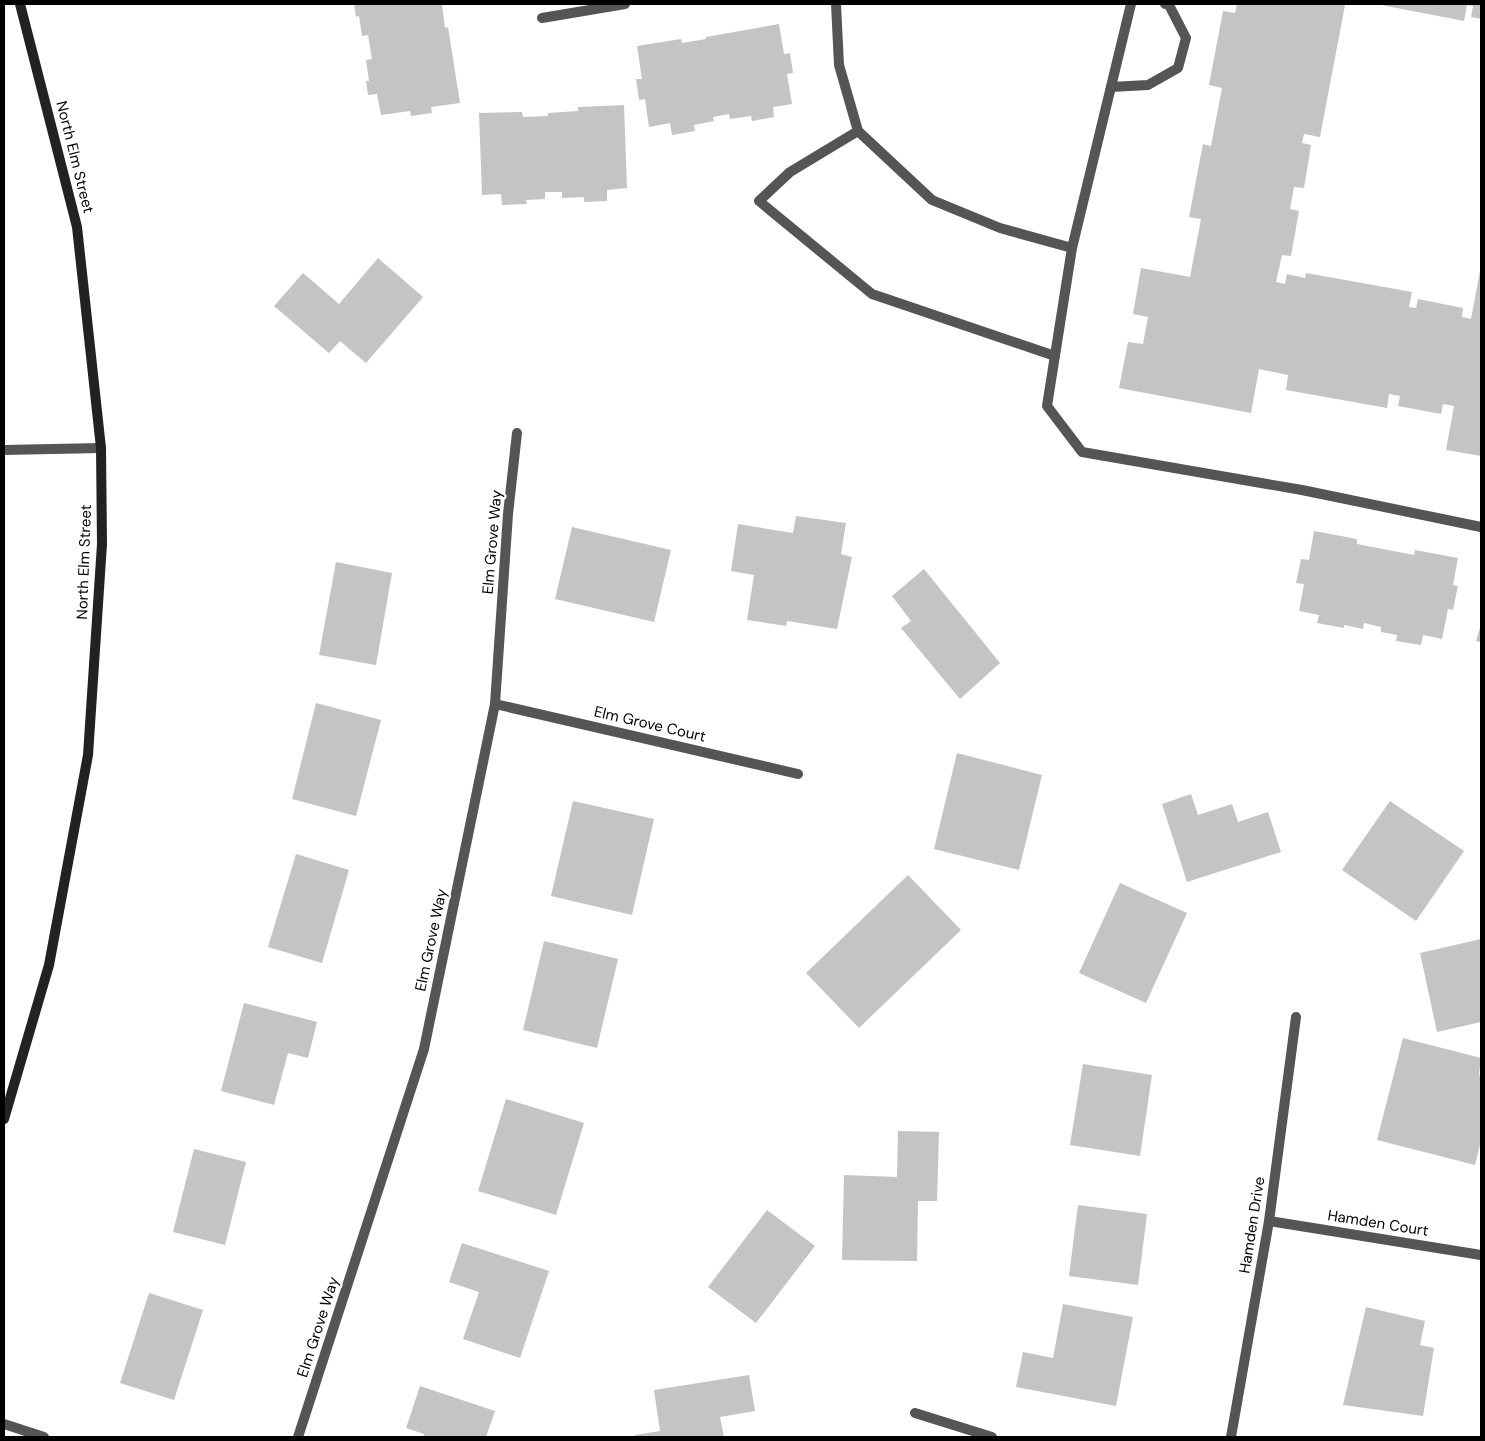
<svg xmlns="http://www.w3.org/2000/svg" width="1485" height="1441" font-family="'DM Sans',sans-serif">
  <rect width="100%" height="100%" fill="#fff"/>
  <g fill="#c4c4c4">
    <path d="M354,4H442L445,28L448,27L460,103L431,107L432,113L411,116L410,111L381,115L377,94L368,95L366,81H369L366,60L372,59L368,35L362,36L359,16L356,17Z"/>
    <path d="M1237,4H1336L1345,5L1320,137L1304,134L1302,143L1311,145L1304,188L1294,187L1290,209L1299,211L1291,256L1282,255L1276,282L1285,284L1287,274L1305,278L1306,273L1412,292L1409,307L1416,308L1418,299L1463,308L1462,317L1471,319L1481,266V456L1446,450L1454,406L1443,404L1441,414L1398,406L1400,396L1389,394L1387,408L1286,390L1288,375L1259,369L1251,413L1119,388L1128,342L1143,344L1148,317L1133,314L1141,268L1190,277L1201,219L1189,217L1203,144L1211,146L1222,88L1209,85L1223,11L1235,13Z"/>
    <path d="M1376,4H1481V19L1471,17L1473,6L1467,5L1464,21Z"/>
    <path d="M779,24L784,54L790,53L793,73L787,74L792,104L773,107L774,117L752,121L751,116L730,119L729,114L713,117L714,121L694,125L695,131L672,135L670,123L649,127L645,99L639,100L636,79H642L637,46L681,39L682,43L706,39V37Z"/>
    <path d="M624,105L627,188L607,190V201L584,202V197L562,198V192H545V199L526,200L527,204L502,205L501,194L482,195L479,113L522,112L523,117L548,116V113L578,111V107Z"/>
    <path d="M378,258L423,297L366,363L340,341L329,353L274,306L303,273L339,304Z"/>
    <path d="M796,516L846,523L841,554L852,557L837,629L787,621L786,626L747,620L754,575L731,571L738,524L793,533Z"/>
    <path d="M572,527L671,550L654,622L555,599Z"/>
    <path d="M1314,531L1357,539V544L1414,555L1415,550L1458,558L1453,585L1458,586L1453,610L1448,609L1442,639L1423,635L1421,645L1396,641L1397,635L1381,632V627L1364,623L1363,629L1344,625V628L1317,623L1319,615L1299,611L1304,584L1296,583L1301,559L1309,560Z"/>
    <path d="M336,562L392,573L376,665L319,655Z"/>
    <path d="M924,569L1000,663L960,699L901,628L911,621L892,596Z"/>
    <path d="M1481,624V642L1476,641Z"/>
    <path d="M316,703L381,720L356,816L292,799Z"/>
    <path d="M957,753L1042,775L1019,870L934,849Z"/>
    <path d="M1191,794L1198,815L1232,804L1238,822L1268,812L1281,852L1187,882L1162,804Z"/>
    <path d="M573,801L654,819L632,915L551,896Z"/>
    <path d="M1390,801L1464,851L1416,921L1342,870Z"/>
    <path d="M296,854L349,870L322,963L268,947Z"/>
    <path d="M908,875L961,930L859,1028L806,973Z"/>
    <path d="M1120,883L1187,913L1146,1003L1079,973Z"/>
    <path d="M1481,939V1022L1437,1032L1420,953Z"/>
    <path d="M544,941L618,959L597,1048L523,1030Z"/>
    <path d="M244,1003L317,1022L308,1058L288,1053L274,1105L221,1091Z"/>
    <path d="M1403,1038L1481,1058L1479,1075L1481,1076V1141L1475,1165L1377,1140Z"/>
    <path d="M1083,1064L1152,1075L1140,1156L1070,1145Z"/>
    <path d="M506,1099L584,1123L556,1215L478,1191Z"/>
    <path d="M898,1131L939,1132L937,1201H918L917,1261L842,1260L844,1175L897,1177Z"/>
    <path d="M194,1149L246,1162L225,1245L173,1232Z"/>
    <path d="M1078,1205L1147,1214L1138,1285L1069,1276Z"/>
    <path d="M767,1210L815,1246L756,1323L708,1287Z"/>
    <path d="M462,1243L549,1271L520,1358L463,1339L479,1292L449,1282Z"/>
    <path d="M149,1293L203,1310L174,1400L120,1383Z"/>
    <path d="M1063,1304L1133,1317L1116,1406L1016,1387L1023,1352L1053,1358Z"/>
    <path d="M1366,1307L1425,1321L1420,1345L1434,1348L1423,1416L1343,1405Z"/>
    <path d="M749,1375L755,1411L720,1417L724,1437H635V1435L660,1431L654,1390Z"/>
    <path d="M420,1386L495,1411L486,1437H423L424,1434L406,1428Z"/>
  </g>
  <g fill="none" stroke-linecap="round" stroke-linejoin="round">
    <g stroke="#555" stroke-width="10">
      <path d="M836,4L839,65L858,131L932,200L1000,228L1072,248"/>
      <path d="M1131,4L1072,248L1047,406L1082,452L1302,490L1481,527"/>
      <path d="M542,18L625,4"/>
      <path d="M1111,87L1148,85L1178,68L1186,38L1169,5L1165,4"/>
      <path d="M858,131L790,172L759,201L872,294L1055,356"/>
      <path d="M4,450L101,448"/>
      <path d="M495,704L798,774"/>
      <path d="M1269,1221L1481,1255"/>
      <path d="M915,1413L992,1437"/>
      <path d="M4,1424L44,1437"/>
      <path d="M298,1437L424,1049L495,704L508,514L517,433"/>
      <path d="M1231,1437L1269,1221L1296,1017"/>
    </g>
    <path stroke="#222" stroke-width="10" d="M4,1119L49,965L88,755L102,544L101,448L77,227L20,4"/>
  </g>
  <g text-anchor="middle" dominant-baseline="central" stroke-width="4.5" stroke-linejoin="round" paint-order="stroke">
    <g font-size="15" fill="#000" stroke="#fff">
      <text transform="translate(75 157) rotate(76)">North Elm Street</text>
      <text transform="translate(492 542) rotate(-85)">Elm Grove Way</text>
      <text transform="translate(84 562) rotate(-88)">North Elm Street</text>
      <text transform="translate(650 724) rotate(13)">Elm Grove Court</text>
      <text transform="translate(431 940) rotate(-78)">Elm Grove Way</text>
      <text transform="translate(1378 1223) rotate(9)">Hamden Court</text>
      <text transform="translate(1252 1225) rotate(-81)">Hamden Drive</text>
      <text transform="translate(318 1327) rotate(-72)">Elm Grove Way</text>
    </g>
  </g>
  <rect width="1485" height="1441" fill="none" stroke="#000000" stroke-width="10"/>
</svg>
